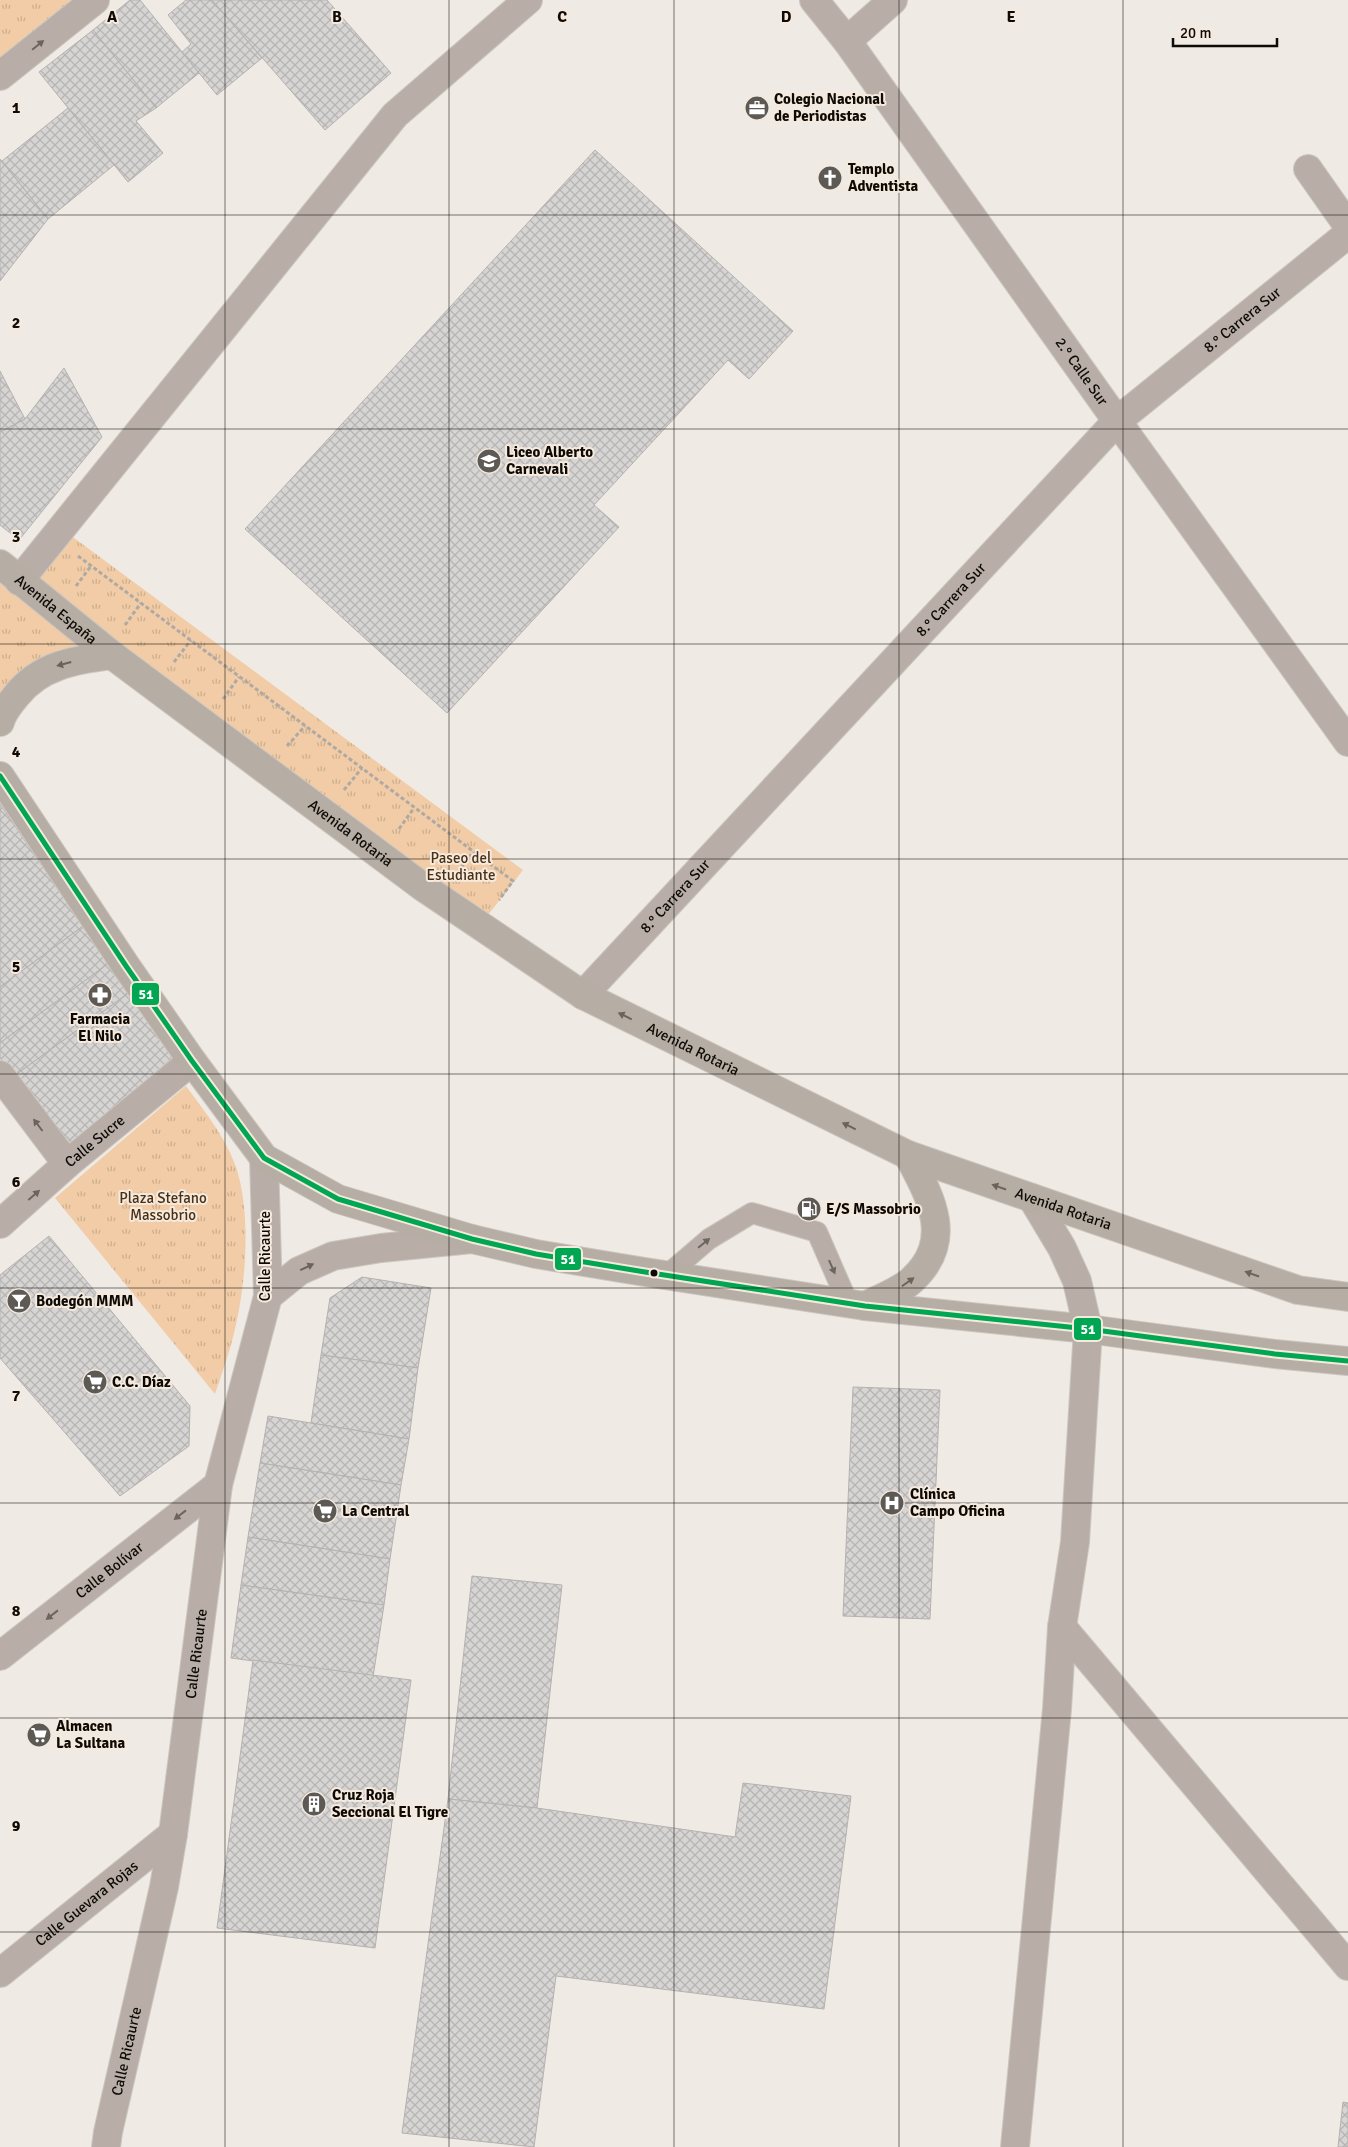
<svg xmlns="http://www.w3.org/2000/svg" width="1348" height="2147" font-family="Signika,sans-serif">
  <defs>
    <pattern id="grass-tufts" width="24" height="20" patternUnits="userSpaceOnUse" patternTransform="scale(1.25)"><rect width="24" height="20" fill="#f1cca6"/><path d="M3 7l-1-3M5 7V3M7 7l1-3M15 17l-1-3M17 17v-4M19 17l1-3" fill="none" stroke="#cdae8d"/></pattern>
    <pattern id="building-cross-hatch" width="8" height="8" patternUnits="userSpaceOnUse" patternTransform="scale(1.25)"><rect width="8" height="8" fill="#d7d4d4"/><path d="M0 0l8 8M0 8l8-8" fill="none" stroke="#b7b5b4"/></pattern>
  </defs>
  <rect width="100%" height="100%" fill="#f0eae4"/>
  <g fill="url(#grass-tufts)">
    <path d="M0,0H89L0,71Z"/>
    <path d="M62,529L523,870L481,924L21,581Z"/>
    <path d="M0,564L112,655L81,659L0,722Z"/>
    <path d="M186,1086C205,1112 227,1139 237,1170C251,1216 246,1283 235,1329C230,1351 222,1373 215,1394L55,1198Z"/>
  </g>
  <g fill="url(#building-cross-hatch)" stroke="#b4b1b0">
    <path d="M130,0H140L199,73L156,108L93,30Z"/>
    <path d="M186,0H212L262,58L217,95L182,52L191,44L168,15Z"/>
    <path d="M212,0H327L391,73L325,130Z"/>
    <path d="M93,30L156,108L136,121L163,153L128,182L39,72Z"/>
    <path d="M68,108L114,165L48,219L2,161Z"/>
    <path d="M595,150L793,331L749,379L728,360L594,505L619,527L447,713L245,529Z"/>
    <path d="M0,159L48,219L0,281Z"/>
    <path d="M64,368L102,437L19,540L0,525V432L25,419Z"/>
    <path d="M0,371L25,419L0,432Z"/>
    <path d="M0,804L83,926L0,987Z"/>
    <path d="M83,926L109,963L0,1043V987Z"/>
    <path d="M109,963L130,992L14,1076L0,1058V1043Z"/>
    <path d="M130,992L171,1051V1063L68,1151L14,1076Z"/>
    <path d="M49,1236L190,1406L189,1446L120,1496L0,1358V1275Z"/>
    <path d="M362,1277L431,1288L418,1368L321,1355L330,1298Z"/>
    <path d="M321,1355L418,1368L409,1439L311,1423Z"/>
    <path d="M853,1387L940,1390L930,1619L843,1616Z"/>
    <path d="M268,1416L409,1439L401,1485L260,1463Z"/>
    <path d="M260,1463L401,1485L390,1559L248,1537Z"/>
    <path d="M248,1537L390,1559L384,1605L241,1585Z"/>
    <path d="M472,1576L562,1585L537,1808L448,1799Z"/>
    <path d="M241,1585L384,1605L373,1677L231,1658Z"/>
    <path d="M253,1660L411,1680L375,1948L217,1928Z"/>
    <path d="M743,1783L851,1796L824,2009L556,1976L534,2147L402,2133L448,1799L537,1808L735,1837Z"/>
    <path d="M1343,2102L1348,2103V2147H1338Z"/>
  </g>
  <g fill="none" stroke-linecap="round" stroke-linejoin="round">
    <defs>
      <path id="service" d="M667,1275L709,1239L752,1213L817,1232L848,1303"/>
      <g id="minor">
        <path id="s1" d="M814,0L847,41L1117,421L1348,742"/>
        <path d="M847,41L893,0"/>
        <path d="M0,76L95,0"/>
        <path d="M1308,169L1348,226"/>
        <path d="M19,581L395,115L528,0"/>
        <path id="s2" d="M583,995L1117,421L1348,234"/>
        <path d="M0,1075L67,1164"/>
        <path id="s3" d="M0,1224L67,1164L192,1061"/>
        <path d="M268,1296L299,1271L333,1256L381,1248L472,1239"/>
        <path d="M1062,1627L1348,1966"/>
        <path id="s4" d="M0,1656L218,1485"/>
        <path id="s5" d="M0,1973L173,1834"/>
        <path id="s6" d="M106,2147L108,2132L164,1887L173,1834L218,1485L268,1296L264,1158"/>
        <path d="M1015,2147L1057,1709L1062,1627L1075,1542L1088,1329L1077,1281L1062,1248L1032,1198"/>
      </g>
      <g id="trunk">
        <path id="s7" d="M0,564L112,655L423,887L583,995L908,1155L1298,1290L1348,1297"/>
        <path d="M0,722C3,711 9,705 16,696C40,665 75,660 112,655"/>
        <path d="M0,776L126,966L192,1061L264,1158L338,1199L472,1239L536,1254L645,1272L865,1306L1088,1329L1275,1354L1348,1361"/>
        <path d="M865,1306C879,1299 902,1290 912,1280C955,1240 931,1198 908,1155"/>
      </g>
    </defs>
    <use href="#service" stroke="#cbc6c1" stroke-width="22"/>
    <use href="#minor" stroke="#cbc6c1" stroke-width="30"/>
    <use href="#trunk" stroke="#cbc6c1" stroke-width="30"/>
    <g stroke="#afa9a3" stroke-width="3" stroke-dasharray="4 2.5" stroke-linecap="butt">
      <path d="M78,556L513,881L499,900"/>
      <path d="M76,586L91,566"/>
      <path d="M125,625L141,603"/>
      <path d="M174,662L191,640"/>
      <path d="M223,699L239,677"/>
      <path d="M287,746L305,726"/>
      <path d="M344,790L362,768"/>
      <path d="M399,829L414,808"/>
      <path d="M457,873L473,852"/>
    </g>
    <use href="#service" stroke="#b8aea7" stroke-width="20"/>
    <use href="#minor" stroke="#b8aea7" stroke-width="28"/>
    <use href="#trunk" stroke="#b6ada4" stroke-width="28"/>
    <defs>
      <path id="bus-1" d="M0,776L126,966L192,1061L264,1158L338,1199L472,1239L536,1254L645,1272L865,1306L1088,1329L1275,1354L1348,1361"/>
    </defs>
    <use href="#bus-1" stroke="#f6eade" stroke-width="9"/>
    <use href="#bus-1" stroke="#00a651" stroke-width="5"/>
  </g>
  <defs><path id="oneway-solid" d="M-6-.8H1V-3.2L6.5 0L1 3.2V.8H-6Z" transform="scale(1.25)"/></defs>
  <g fill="#6c655f">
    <use href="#oneway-solid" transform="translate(38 45) rotate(-39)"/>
    <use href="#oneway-solid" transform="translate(38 1125) rotate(-127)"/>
    <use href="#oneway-solid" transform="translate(34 1195) rotate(-41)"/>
    <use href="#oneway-solid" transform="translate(704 1243) rotate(-39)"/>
    <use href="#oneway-solid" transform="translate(307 1267) rotate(-25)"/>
    <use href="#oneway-solid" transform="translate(832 1267) rotate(66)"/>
    <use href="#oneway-solid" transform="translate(180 1515) rotate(142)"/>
    <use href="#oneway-solid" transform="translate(52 1615) rotate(142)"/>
  </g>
  <g fill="#6a645d">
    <use href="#oneway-solid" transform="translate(64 664) rotate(165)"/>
    <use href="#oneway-solid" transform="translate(625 1016) rotate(-154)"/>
    <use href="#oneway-solid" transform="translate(849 1126) rotate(-154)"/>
    <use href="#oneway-solid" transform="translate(999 1187) rotate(-161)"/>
    <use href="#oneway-solid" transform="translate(1252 1274) rotate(-161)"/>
    <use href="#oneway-solid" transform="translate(908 1282) rotate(-35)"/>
  </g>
  <path fill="none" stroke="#0e0b07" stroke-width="1" stroke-opacity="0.55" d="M225,0V2147M449,0V2147M674,0V2147M899,0V2147M1123,0V2147M0,215H1348M0,429H1348M0,644H1348M0,859H1348M0,1074H1348M0,1288H1348M0,1503H1348M0,1718H1348M0,1932H1348"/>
  <defs>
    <symbol id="office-disc" viewBox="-11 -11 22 22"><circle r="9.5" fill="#5d5954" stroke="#f6eade"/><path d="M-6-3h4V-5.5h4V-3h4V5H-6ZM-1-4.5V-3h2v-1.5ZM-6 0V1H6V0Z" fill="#fff"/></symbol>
    <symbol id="church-disc" viewBox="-11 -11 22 22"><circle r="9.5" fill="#5d5954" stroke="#f6eade"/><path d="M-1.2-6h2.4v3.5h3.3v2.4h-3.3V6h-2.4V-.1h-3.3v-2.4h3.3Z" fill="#fff"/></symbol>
    <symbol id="school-disc" viewBox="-11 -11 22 22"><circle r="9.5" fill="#5d5954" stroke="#f6eade"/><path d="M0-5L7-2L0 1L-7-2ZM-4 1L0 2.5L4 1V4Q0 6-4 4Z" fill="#fff"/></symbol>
    <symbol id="pharmacy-disc" viewBox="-11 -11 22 22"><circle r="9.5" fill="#5d5954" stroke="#f6eade"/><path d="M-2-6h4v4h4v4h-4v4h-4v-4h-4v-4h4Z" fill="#fff"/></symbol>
    <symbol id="fuel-disc" viewBox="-11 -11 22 22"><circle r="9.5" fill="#5d5954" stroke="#f6eade"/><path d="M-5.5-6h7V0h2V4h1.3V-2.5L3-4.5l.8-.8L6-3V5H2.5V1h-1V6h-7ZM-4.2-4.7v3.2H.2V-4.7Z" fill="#fff"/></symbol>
    <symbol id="bar-disc" viewBox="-11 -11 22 22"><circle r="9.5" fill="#5d5954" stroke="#f6eade"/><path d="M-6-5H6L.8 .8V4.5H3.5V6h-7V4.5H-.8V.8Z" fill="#fff"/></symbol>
    <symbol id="supermarket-disc" viewBox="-11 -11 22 22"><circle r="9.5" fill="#5d5954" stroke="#f6eade"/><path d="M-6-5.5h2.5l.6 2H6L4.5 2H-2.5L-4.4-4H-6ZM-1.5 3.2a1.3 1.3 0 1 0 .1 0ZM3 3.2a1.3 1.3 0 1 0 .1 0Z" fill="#fff"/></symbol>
    <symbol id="hospital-disc" viewBox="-11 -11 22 22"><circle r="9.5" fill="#5d5954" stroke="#f6eade"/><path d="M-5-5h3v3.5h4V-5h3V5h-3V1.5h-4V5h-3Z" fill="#fff"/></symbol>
    <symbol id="building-disc" viewBox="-11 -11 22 22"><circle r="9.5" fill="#5d5954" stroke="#f6eade"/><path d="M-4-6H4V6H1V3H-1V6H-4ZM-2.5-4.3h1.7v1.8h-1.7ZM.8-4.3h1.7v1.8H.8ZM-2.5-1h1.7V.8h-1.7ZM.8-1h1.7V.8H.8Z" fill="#fff"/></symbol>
  </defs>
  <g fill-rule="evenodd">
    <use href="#office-disc" x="743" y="94" width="28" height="28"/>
    <use href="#church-disc" x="816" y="164" width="28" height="28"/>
    <use href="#school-disc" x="475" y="447" width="28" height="28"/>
    <use href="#pharmacy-disc" x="86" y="981" width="28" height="28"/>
    <use href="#fuel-disc" x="795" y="1195" width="28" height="28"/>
    <use href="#bar-disc" x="5" y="1287" width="28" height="28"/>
    <use href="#supermarket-disc" x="81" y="1368" width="28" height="28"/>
    <use href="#hospital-disc" x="878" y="1489" width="28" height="28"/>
    <use href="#supermarket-disc" x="311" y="1497" width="28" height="28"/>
    <use href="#supermarket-disc" x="25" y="1721" width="28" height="28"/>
    <use href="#building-disc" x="300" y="1790" width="28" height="28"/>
  </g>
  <circle fill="#0e0b07" stroke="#f6eade" stroke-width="2" cx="654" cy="1273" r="4.5"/>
  <g text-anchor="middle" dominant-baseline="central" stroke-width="4" stroke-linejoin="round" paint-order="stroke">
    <g font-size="15" font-weight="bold" fill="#0e0b07" stroke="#f6eade" text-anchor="start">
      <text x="774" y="99">Colegio Nacional<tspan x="774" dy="17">de Periodistas</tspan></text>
      <text x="848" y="169">Templo<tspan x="848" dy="17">Adventista</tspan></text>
      <text x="506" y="452">Liceo Alberto<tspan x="506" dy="17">Carnevali</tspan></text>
      <text x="100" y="1019" text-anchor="middle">Farmacia<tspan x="100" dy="17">El Nilo</tspan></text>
      <text x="826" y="1209">E/S Massobrio</text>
      <text x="36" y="1301">Bodegón MMM</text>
      <text x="112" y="1382">C.C. Díaz</text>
      <text x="910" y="1494">Clínica<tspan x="910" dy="17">Campo Oficina</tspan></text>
      <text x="342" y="1511">La Central</text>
      <text x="56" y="1726">Almacen<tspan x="56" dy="17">La Sultana</tspan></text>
      <text x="332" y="1795">Cruz Roja<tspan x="332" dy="17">Seccional El Tigre</tspan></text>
    </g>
    <g font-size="15" fill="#0e0b07" stroke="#f6eade">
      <text stroke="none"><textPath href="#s2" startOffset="945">8.° Carrera Sur</textPath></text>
      <text stroke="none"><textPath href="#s1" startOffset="458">2.° Calle Sur</textPath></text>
      <text stroke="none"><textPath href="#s2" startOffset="540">8.° Carrera Sur</textPath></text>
      <text stroke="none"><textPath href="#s7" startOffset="72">Avenida España</textPath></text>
      <text stroke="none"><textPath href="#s7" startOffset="442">Avenida Rotaria</textPath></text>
      <text stroke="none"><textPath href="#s2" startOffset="135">8.° Carrera Sur</textPath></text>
      <text stroke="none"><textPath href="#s7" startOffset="848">Avenida Rotaria</textPath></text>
      <text stroke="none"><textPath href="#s3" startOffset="126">Calle Sucre</textPath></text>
      <text stroke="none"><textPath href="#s7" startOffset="1252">Avenida Rotaria</textPath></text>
      <text transform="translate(265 1256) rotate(-90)">Calle Ricaurte</text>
      <text stroke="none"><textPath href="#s4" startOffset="139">Calle Bolívar</textPath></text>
      <text stroke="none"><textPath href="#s6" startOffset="502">Calle Ricaurte</textPath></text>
      <text stroke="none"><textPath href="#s5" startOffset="111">Calle Guevara Rojas</textPath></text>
      <text stroke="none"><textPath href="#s6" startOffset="98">Calle Ricaurte</textPath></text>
    </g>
    <g font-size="15" fill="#493014" stroke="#f6eade">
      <text x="461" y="858">Paseo del<tspan x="461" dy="17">Estudiante</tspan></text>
      <text x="163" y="1198">Plaza Stefano<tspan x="163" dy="17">Massobrio</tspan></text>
    </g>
  </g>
  <g font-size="16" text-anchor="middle" font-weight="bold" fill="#0e0b07" stroke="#f6eade" stroke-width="4" stroke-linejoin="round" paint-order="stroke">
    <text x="112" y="22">A</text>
    <text x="337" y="22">B</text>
    <text x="562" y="22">C</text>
    <text x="786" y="22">D</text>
    <text x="1011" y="22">E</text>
    <text x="16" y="113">1</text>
    <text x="16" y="328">2</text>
    <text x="16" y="542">3</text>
    <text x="16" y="757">4</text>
    <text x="16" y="972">5</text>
    <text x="16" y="1187">6</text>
    <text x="16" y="1401">7</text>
    <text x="16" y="1616">8</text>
    <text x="16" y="1831">9</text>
  </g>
  <g stroke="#f6eade" stroke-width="2">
    <rect x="131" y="982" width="29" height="24" rx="5" fill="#00a651"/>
    <rect x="554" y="1247" width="28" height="24" rx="5" fill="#00a651"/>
    <rect x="1073" y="1317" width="29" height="24" rx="5" fill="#00a651"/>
  </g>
  <g font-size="14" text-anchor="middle" font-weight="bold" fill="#fff">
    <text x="146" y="999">51</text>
    <text x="568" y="1264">51</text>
    <text x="1088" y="1334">51</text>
  </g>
  <path d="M1173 38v8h104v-8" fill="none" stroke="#0e0b07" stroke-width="2.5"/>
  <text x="1180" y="38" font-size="15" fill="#0e0b07" stroke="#f6eade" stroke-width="4" paint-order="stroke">20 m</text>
</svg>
